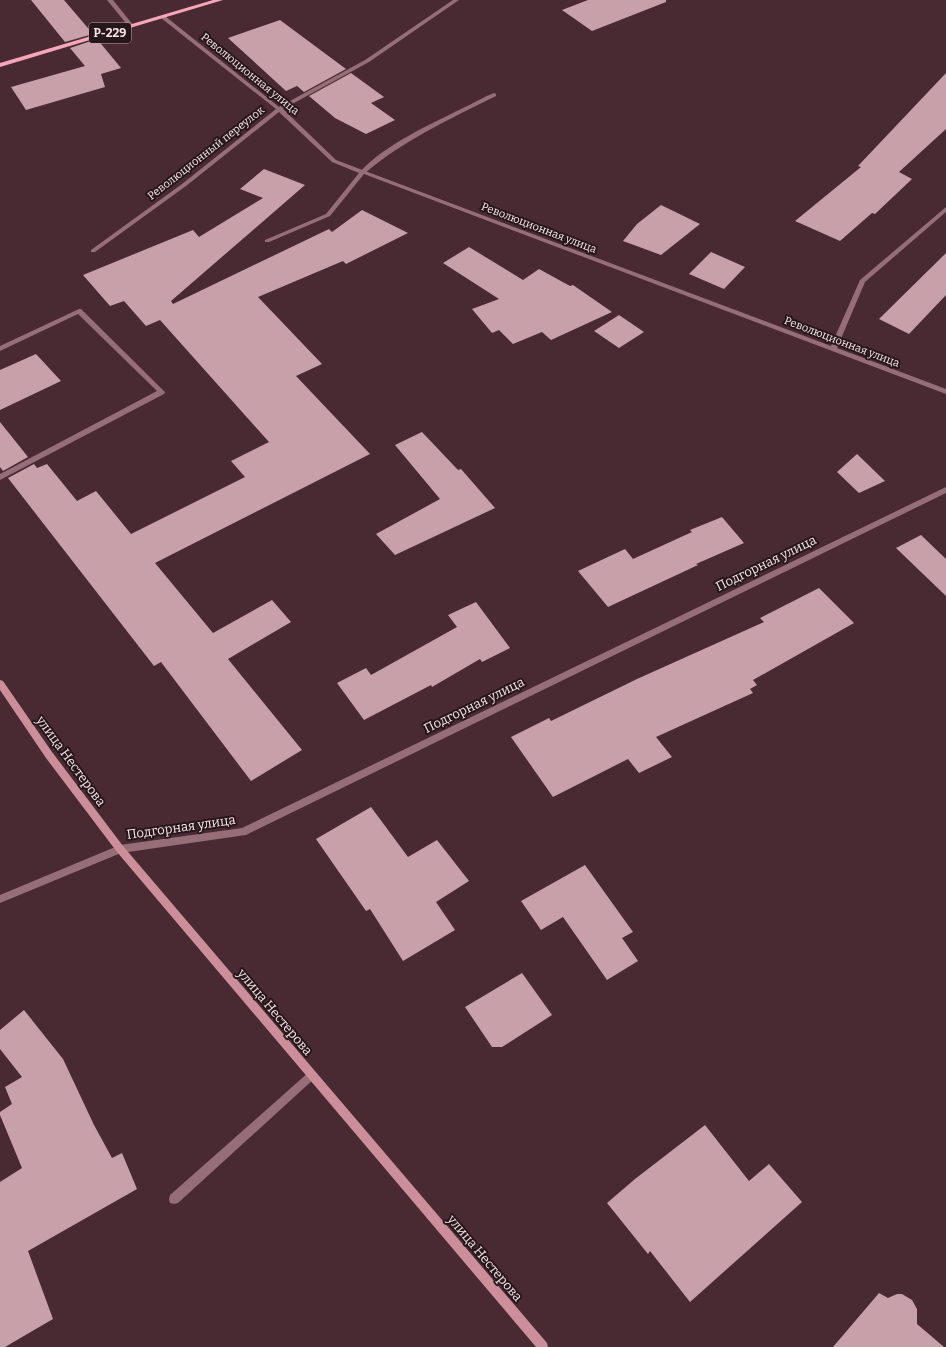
<svg xmlns="http://www.w3.org/2000/svg" width="946" height="1347" font-family="Bitter,serif">
  <rect width="100%" height="100%" fill="#492a32"/>
  <g fill="#c8a0a9">
    <path d="M31,0H64L93,34L65,42Z"/>
    <path d="M588,0H666V2L592,31L562,10Z"/>
    <path d="M280,20L346,69L304,92L297,86L286,91L228,38Z"/>
    <path d="M97,39L121,68L101,74L105,87L26,110L11,87L85,66L70,48Z"/>
    <path d="M351,73L384,97L371,103L395,120L366,134L335,118L309,96Z"/>
    <path d="M946,73V129L899,172L912,179L875,214L872,213L840,241L795,221L861,167L858,166Z"/>
    <path d="M264,169L305,185L171,301L173,304L329,229L332,232L362,210L408,233L346,264L343,261L258,297L322,364L296,376L370,454L155,563L213,633L272,600L291,622L228,659L302,750L251,781L161,662L154,666L8,478L34,464L37,468L47,464L77,501L96,491L131,534L245,477L231,461L269,442L160,320L146,326L124,301L110,306L83,275L193,230L199,237L263,198L240,189Z"/>
    <path d="M661,205L700,224L661,255L623,241L637,224Z"/>
    <path d="M469,247L523,280L539,269L570,286L573,285L612,312L551,340L542,332L513,344L499,330L492,333L472,309L499,299L443,263Z"/>
    <path d="M711,252L745,267L724,289L689,274Z"/>
    <path d="M946,253V295L909,334L879,319Z"/>
    <path d="M619,315L644,332L619,348L594,331Z"/>
    <path d="M36,354L61,381L0,410V370Z"/>
    <path d="M0,422L28,457L3,471L0,467Z"/>
    <path d="M422,432L458,470L461,469L495,508L395,555L376,534L440,499L395,445Z"/>
    <path d="M857,454L885,481L859,493L837,472Z"/>
    <path d="M722,517L744,543L696,564L698,565L608,607L578,571L625,549L633,559L692,532L690,530Z"/>
    <path d="M921,535L946,559V596L896,548Z"/>
    <path d="M819,588L854,623L753,680L757,685L750,689L753,693L656,737L672,757L639,773L628,759L553,797L511,737L549,718L551,721L637,679L764,622L760,618Z"/>
    <path d="M476,602L510,648L482,662L480,659L432,687L431,685L364,720L337,683L366,668L371,675L457,627L448,615Z"/>
    <path d="M371,807L408,857L437,840L469,881L436,902L455,930L403,961L370,909L366,911L316,839Z"/>
    <path d="M585,865L633,932L622,938L638,961L607,980L563,917L541,930L521,901Z"/>
    <path d="M522,973L552,1015L502,1047H492L465,1007Z"/>
    <path d="M24,1010L63,1059L94,1125L112,1158L122,1153L137,1189L28,1251L53,1319L5,1347H0V1182L22,1168L0,1115V1112L12,1104L5,1087L22,1077L0,1049V1030Z"/>
    <path d="M705,1125L749,1181L769,1164L802,1202L690,1302L650,1251L648,1254L607,1203L635,1179Z"/>
    <path d="M879,1293L888,1298L897,1294H902L912,1300L917,1309V1324L944,1347H833Z"/>
  </g>
  <g fill="none" stroke-linecap="round" stroke-linejoin="round">
    <g fill="#966e77" fill-rule="evenodd">
      <path d="M494,93L496,94V96C450,119 404,140 365,173L360,172C384,145 429,125 461,109C472,104 483,97 494,93Z"/>
      <path d="M79,309H81L165,392L164,394L0,480V474L157,391L78,314L0,351V346Z"/>
      <path d="M312,1070L315,1072L317,1075L315,1078L178,1203L174,1204L170,1203L169,1199L170,1195L309,1072Z"/>
    </g>
    <g fill="#966e77" fill-rule="evenodd">
      <path d="M107,0H113L133,25V27H129Z"/>
      <path d="M453,0H459L369,62L283,109L336,160L831,346L860,280L946,207V212L865,282L837,348L946,389V394L364,174L330,216L269,242H265V240L326,214L359,173L332,162L279,112L186,186L95,252H91V250L182,184L276,109L161,18V16H165L279,107L365,60Z"/>
      <path d="M946,487V493L246,835L121,853L0,903V895L120,845L242,828Z"/>
    </g>
    <path fill="#cd8e9c" fill-rule="evenodd" d="M0,680L3,681L52,752L123,846L547,1343L548,1347H536L117,852L46,758L0,690Z"/>
    <path fill="#f7a5b9" fill-rule="evenodd" d="M213,0H223L0,67V63Z"/>
  </g>
  <g text-anchor="middle" dominant-baseline="central" stroke-width="4" stroke-linejoin="round" paint-order="stroke">
    <g font-size="11" fill="#fbe5e9" stroke="#26171b">
      <text transform="translate(250 74) rotate(39)">Революционная улица</text>
      <text transform="translate(206 153) rotate(-38)">Революционный переулок</text>
      <text transform="translate(539 228) rotate(21)">Революционная улица</text>
      <text transform="translate(842 342) rotate(21)">Революционная улица</text>
    </g>
    <rect fill="#26171b" stroke="#bba7ab" stroke-width="1" x="89" y="23" width="42" height="20" rx="3"/>
    <g font-size="12" font-weight="bold" fill="#fbe5e9">
      <text x="110" y="33">Р-229</text>
    </g>
    <g font-size="13" fill="#fbe5e9" stroke="#26171b">
      <text transform="translate(766 563) rotate(-26)">Подгорная улица</text>
      <text transform="translate(474 705) rotate(-26)">Подгорная улица</text>
      <text transform="translate(71 761) rotate(54)">улица Нестерова</text>
      <text transform="translate(181 827) rotate(-8)">Подгорная улица</text>
      <text transform="translate(275 1012) rotate(50)">улица Нестерова</text>
      <text transform="translate(485 1258) rotate(50)">улица Нестерова</text>
    </g>
  </g>
</svg>
